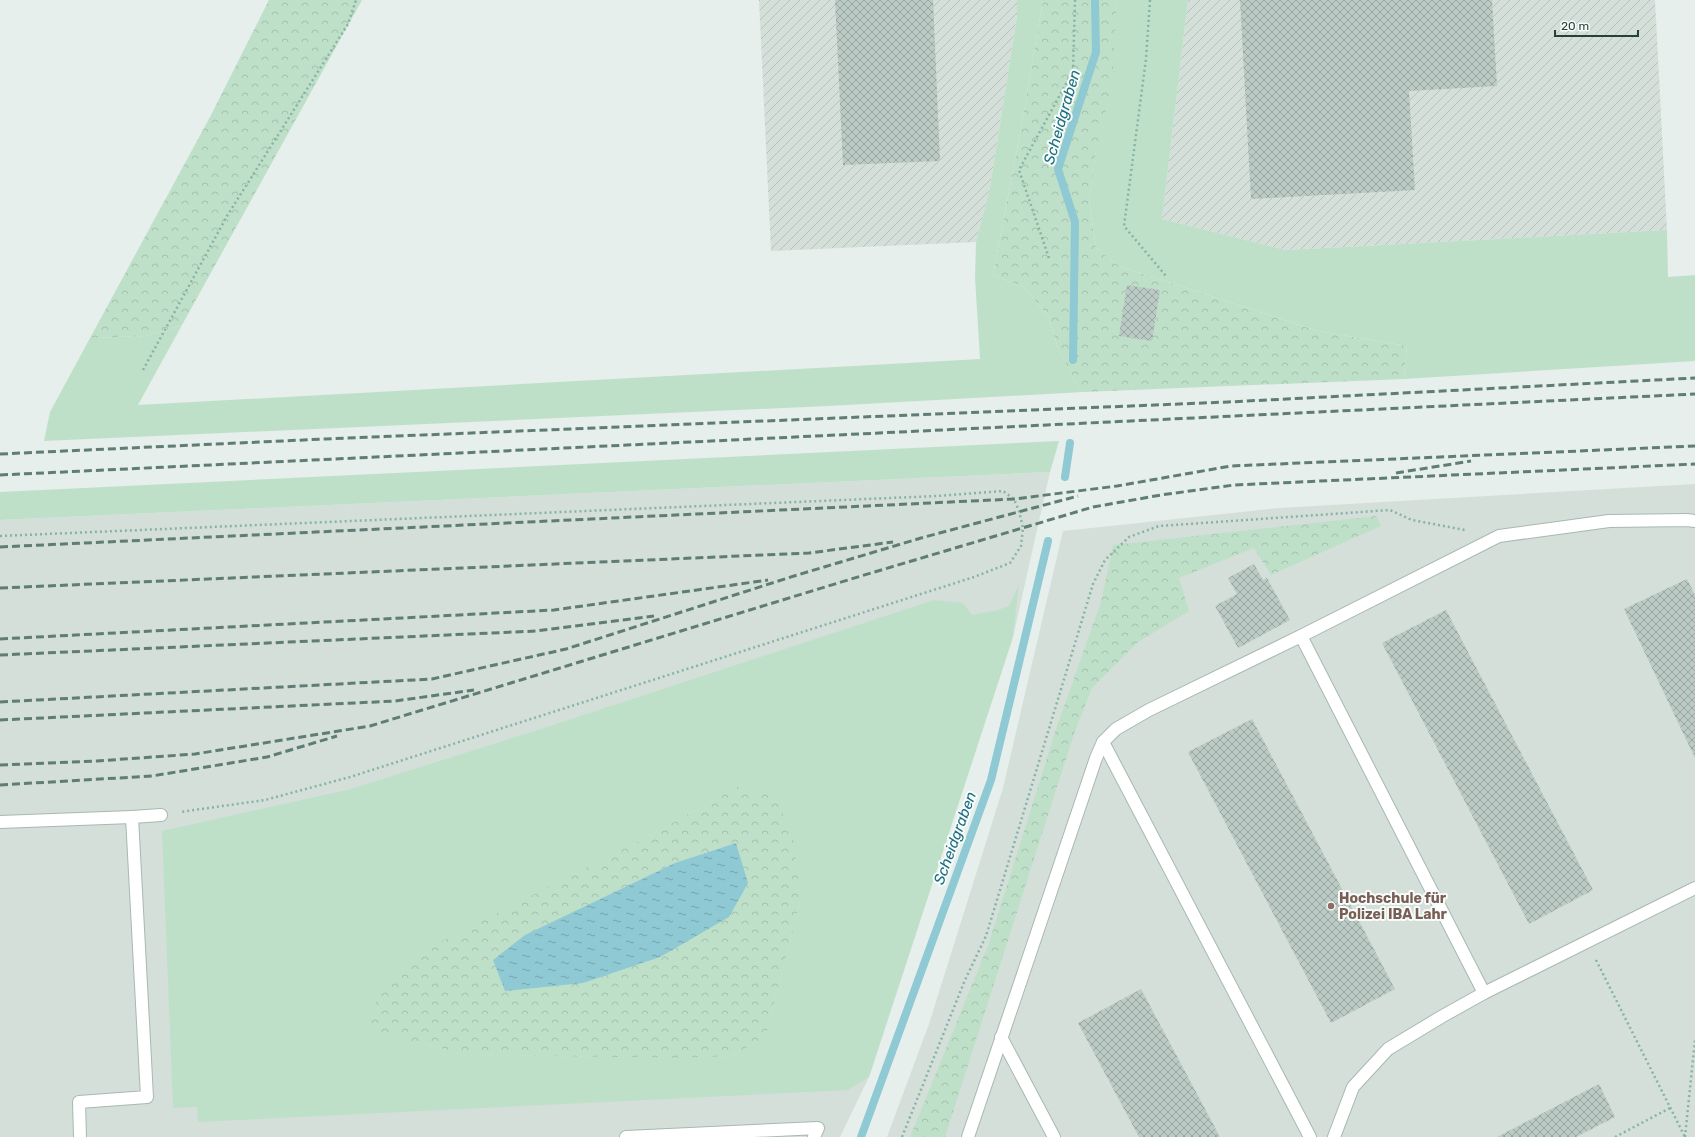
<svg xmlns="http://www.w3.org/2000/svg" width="1695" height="1137" font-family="Rubik,sans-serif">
  <defs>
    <pattern id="industrial-furrows" width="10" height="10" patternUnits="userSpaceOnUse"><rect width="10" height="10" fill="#d4dfda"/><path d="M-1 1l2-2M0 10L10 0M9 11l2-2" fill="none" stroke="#b6c1bc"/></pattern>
    <pattern id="forest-crowns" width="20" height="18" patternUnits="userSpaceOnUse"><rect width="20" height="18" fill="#bfe0c8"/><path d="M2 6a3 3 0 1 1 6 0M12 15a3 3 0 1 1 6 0" fill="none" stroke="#a4c1ad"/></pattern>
    <pattern id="water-ripples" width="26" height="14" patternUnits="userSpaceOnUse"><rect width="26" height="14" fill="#8ec9d4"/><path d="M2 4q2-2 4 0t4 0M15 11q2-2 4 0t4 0" fill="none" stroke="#74a5ad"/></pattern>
    <pattern id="building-cross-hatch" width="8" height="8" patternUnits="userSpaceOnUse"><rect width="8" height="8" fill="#bbcac4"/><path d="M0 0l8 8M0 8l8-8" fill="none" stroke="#98a6a0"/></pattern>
  </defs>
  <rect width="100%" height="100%" fill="#e6efeb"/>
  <g fill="#d4dfda">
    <path d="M1050,472L1013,637L869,1077L840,1137H0V520Z"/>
    <path d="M1695,484V1137H887L929,1024L1003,788L1063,531L1279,508Z"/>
  </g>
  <g fill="url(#industrial-furrows)">
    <path d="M759,0H1017V16L990,187L976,242L771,251Z"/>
    <path d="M1188,0H1655L1667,230L1286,250L1162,219Z"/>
  </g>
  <g fill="#bfe0c8" fill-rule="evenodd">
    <path d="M1017,0H1043L1021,128L993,275L1024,287L1048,316L1058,348L1075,382L1083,392L828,406L44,441L50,412L90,338L146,336L182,325L138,405L980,359L975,277L976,242L990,187L1017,16Z"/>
    <path d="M1117,0H1188L1162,219L1286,250L1667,230L1668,277L1695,275V361L1404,379L1407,346L1318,331L1119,266L1096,248L1089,201Z"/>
    <path d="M1059,441L1050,472L0,520V492Z"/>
    <path d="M1019,584L1013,637L869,1077L848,1090L198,1122L197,1107L173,1108L162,831L351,789L547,727L934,600L963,603L972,615L995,611L1009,606ZM741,785L801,898L766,1036L732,1056L682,1058L467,1055L369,1030L515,905L649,836Z"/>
  </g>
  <g fill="url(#forest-crowns)" fill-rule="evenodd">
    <path d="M269,0H362L182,325L146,336L90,338L210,117Z"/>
    <path d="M1043,0H1117L1112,87L1096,152L1089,201L1096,248L1119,266L1318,331L1407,346L1404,379L1083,392L1075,382L1058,348L1048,316L1024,287L993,275L1021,128Z"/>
    <path d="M1376,516L1381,526L1271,575L1254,548L1179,578L1189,611L1138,642L1092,688L1074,734L945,1137H910L989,943L1056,729L1101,602L1113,545Z"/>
    <path d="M741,785L776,797L793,838L801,898L766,1036L732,1056L682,1058L467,1055L369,1030L380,987L434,945L649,836ZM736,843L525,935L675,863Z"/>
  </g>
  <path fill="url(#water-ripples)" d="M736,843L748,883L729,917L660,957L583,983L505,991L493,960L525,935L675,863Z"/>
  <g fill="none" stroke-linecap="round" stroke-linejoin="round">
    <g stroke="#8ec9d4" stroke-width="8">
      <path d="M1073,360L1075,222L1058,169L1096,52L1095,0"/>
      <path d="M1065,477L1070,443"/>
      <path d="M861,1137L991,780L1048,541"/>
    </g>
  </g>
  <g fill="url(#building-cross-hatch)">
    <path d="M835,0H933L940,161L843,165Z"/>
    <path d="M1240,0H1492L1497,86L1409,91L1415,190L1251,199Z"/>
    <path d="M1127,285L1160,290L1152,341L1119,336Z"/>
    <path d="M1254,564L1263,580L1267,578L1290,620L1238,648L1215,606L1237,594L1228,578Z"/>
    <path d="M1687,579L1695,595V758L1624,609Z"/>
    <path d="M1446,610L1593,890L1529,924L1382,643Z"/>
    <path d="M1252,719L1395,989L1331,1023L1188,752Z"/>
    <path d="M1141,989L1220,1137H1139L1078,1023Z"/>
    <path d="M1599,1084L1615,1117L1576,1137H1497Z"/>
  </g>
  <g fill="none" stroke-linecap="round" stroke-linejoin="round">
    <defs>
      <g id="lane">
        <path d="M1301,636L1484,993"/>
        <path d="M1103,742L1310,1137"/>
        <path d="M0,822L132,817"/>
        <path d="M1001,1037L1054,1137"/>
        <path d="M80,1137L79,1102L147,1097L132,817L161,815"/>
        <path d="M626,1137L818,1128L814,1137"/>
        <path d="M968,1137L1096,758L1103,742L1116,729L1149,710L1301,636L1499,536L1609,521L1687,520L1695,521"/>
        <path d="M1334,1137L1353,1087L1388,1049L1441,1017L1484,993L1695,888"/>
      </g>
    </defs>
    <use href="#lane" stroke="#a8b8b2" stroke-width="14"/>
    <g stroke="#86b3a5" stroke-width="2.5" stroke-dasharray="2 3" stroke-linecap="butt">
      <path d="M1150,0L1146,59L1124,226L1166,276"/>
      <path d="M1049,258L1019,170L1073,71L1075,0"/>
      <path d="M143,370L227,216L348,24L356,0"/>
      <path d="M0,536L937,496L1003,491L1014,499L1019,511L1023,528L1021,546L1010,563L974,577L350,777L265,800L180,812"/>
      <path d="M1596,960L1685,1137"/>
      <path d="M902,1137L965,980L986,936L1093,584L1105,560L1129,537L1159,526L1390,510L1412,520L1465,530"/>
      <path d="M1615,1137L1670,1108"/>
      <path d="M1685,1137L1695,1040"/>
    </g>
    <use href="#lane" stroke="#fff" stroke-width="12"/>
    <g stroke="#5f7d75" stroke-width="3" stroke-dasharray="8 4" stroke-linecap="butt">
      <path d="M0,454L325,439L1228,402L1695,378"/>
      <path d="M1396,473L1471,461"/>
      <path d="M0,475L1695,394"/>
      <path d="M0,547L1014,499L1117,486L1231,466L1695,446"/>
      <path d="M0,588L809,553L893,542"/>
      <path d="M0,639L554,610L768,580"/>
      <path d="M0,655L536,631L654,616"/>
      <path d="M0,702L432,679L566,649L794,576L921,538L1078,496"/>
      <path d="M0,720L395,701L474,690"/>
      <path d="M0,765L97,761L195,754L370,726L861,576L1093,507L1161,495L1234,485L1695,464"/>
      <path d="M0,785L152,776L267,757L337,736"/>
    </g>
  </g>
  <circle fill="#8d6e63" stroke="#f7fbf9" stroke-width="1.5" cx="1331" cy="906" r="4"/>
  <g text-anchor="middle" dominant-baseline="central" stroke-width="4" stroke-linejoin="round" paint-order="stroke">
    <g font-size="14" font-weight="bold" fill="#785e54" stroke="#f7fbf9" text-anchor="start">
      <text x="1339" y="898">Hochschule für<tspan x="1339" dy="16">Polizei IBA Lahr</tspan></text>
    </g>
    <g font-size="15" font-style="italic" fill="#1c6f80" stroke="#f7fbf9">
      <text transform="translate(1062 117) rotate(-74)">Scheidgraben</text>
      <text transform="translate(955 838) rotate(-70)">Scheidgraben</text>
    </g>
  </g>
  <path d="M1555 30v6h83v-6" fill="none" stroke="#24423a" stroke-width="2"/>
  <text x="1561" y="30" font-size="12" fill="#24423a" stroke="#f7fbf9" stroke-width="3" paint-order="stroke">20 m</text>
</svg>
